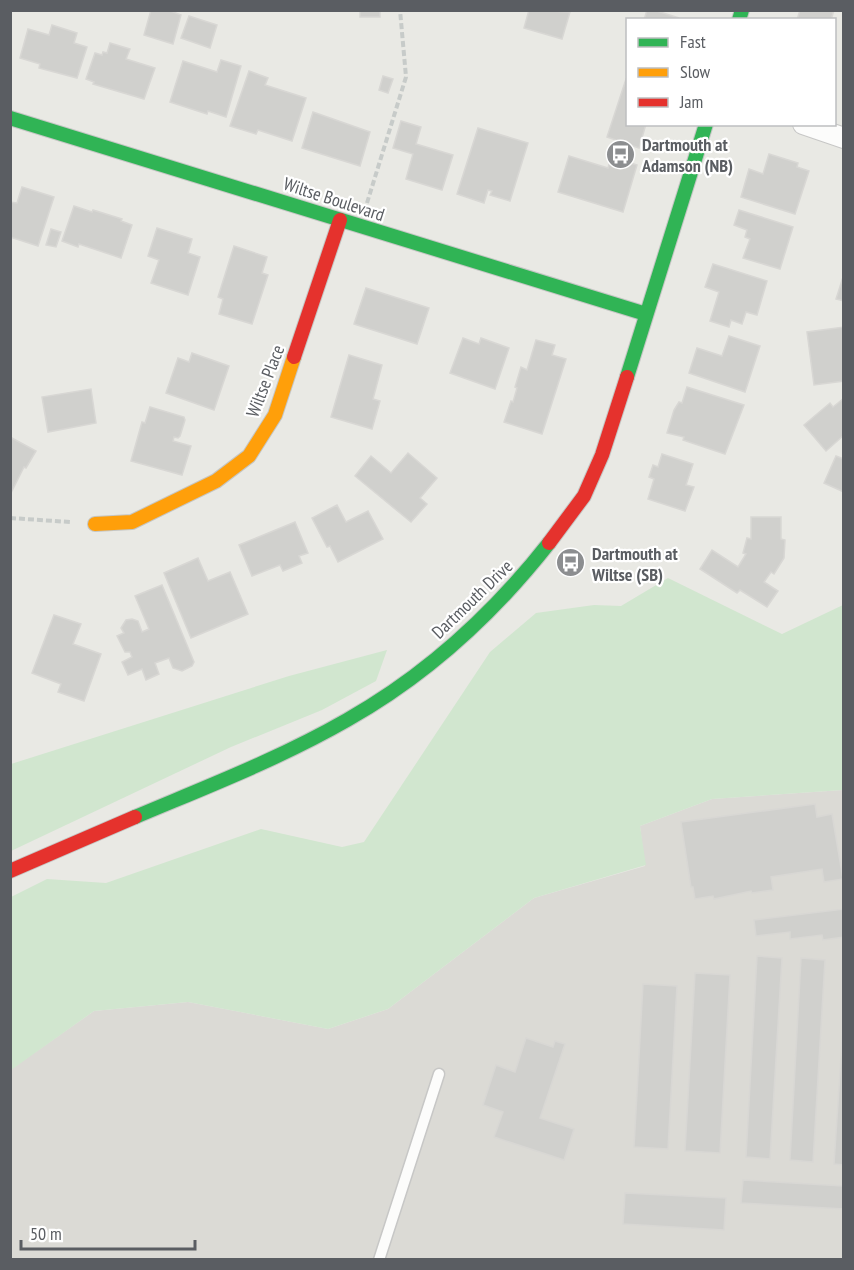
<svg xmlns="http://www.w3.org/2000/svg" width="854" height="1270" font-family="'PT Sans Narrow',sans-serif">
  <rect width="100%" height="100%" fill="#e9e9e4"/>
  <path fill="#dbdad5" d="M843,790V1259H11L10,1070L94,1011L188,1002L328,1029L388,1009L534,898L645,866L640,826L712,799Z"/>
  <g fill="#d1e6cf">
    <path d="M668,578L782,634L843,605V790L712,799L640,826L646,865L534,898L388,1009L328,1029L188,1002L94,1011L11,1070V897L47,879L106,883L261,829L342,847L364,842L490,652L536,613L594,605L621,606Z"/>
    <path d="M387,650L376,681L322,710L231,747L11,851V764L289,676Z"/>
  </g>
  <g fill="#d0d0cd" stroke="#d8d7d4" stroke-width="1.5">
    <path d="M151,10H168L181,15L173,44L144,35Z"/>
    <rect x="360" y="10" width="20" height="7"/>
    <path d="M529,10L570,12L562,39L524,28Z"/>
    <path d="M647,10H654L679,18L644,20Z"/>
    <path d="M800,10H834L831,20H797Z"/>
    <path d="M189,16L217,25L210,48L181,38Z"/>
    <path d="M52,25L77,33L74,43L87,47L77,78L39,68L40,64L20,58L28,29L49,35Z"/>
    <path d="M110,43L130,49L126,59L155,68L144,99L93,84L94,82L86,79L95,53L102,55L103,52L107,53Z"/>
    <path d="M221,60L241,66L226,117L208,111L207,114L170,102L183,61L217,72Z"/>
    <path d="M249,71L268,78L265,85L306,98L292,141L258,130L256,134L230,126Z"/>
    <path d="M383,76L393,79L388,93L379,90Z"/>
    <path d="M626,79L628,80V124H646L639,148L607,137Z"/>
    <path d="M313,112L370,132L360,166L302,148Z"/>
    <path d="M401,121L421,127L416,144L453,155L442,190L406,179L413,154L393,148Z"/>
    <path d="M478,128L528,143L510,201L490,195L492,191L488,190L484,203L457,194Z"/>
    <path d="M769,154L798,163L797,167L809,171L795,214L741,197L749,169L763,174Z"/>
    <path d="M569,156L608,168L611,157L637,165L623,212L558,192Z"/>
    <path d="M22,187L54,197L38,246L10,237V202L17,203Z"/>
    <path d="M74,206L92,212L93,210L122,219L121,221L132,225L121,258L79,244L78,247L62,241Z"/>
    <path d="M739,210L793,227L780,269L743,258L750,239L745,237L747,230L734,225Z"/>
    <path d="M157,228L192,239L188,253L200,257L188,295L151,283L159,260L148,256Z"/>
    <path d="M51,229L61,232L56,247L46,245Z"/>
    <path d="M234,246L267,257L262,273L268,275L252,324L219,314L223,299L218,297Z"/>
    <path d="M713,264L767,281L757,315L746,312L742,324L731,320L729,327L710,321L719,292L705,287Z"/>
    <path d="M844,274V301L836,299Z"/>
    <path d="M366,288L429,308L417,344L354,324Z"/>
    <path d="M844,327V381L814,385L807,332Z"/>
    <path d="M729,336L760,346L745,392L689,373L697,348L722,356Z"/>
    <path d="M463,338L479,344L481,338L509,348L495,389L450,373Z"/>
    <path d="M536,340L555,345L552,355L566,359L542,434L504,422L511,401L513,402L517,388L515,387L521,367L527,370Z"/>
    <path d="M192,353L229,366L214,410L166,393L178,358L189,362Z"/>
    <path d="M349,355L382,365L373,399L380,401L372,429L331,417Z"/>
    <path d="M687,387L744,405L725,454L683,440L684,437L667,433L674,410L679,402L682,403Z"/>
    <path d="M91,389L96,423L48,432L42,397Z"/>
    <path d="M844,398V435L826,451L804,425L830,403L833,407Z"/>
    <path d="M150,407L184,417L185,420L180,436L178,438L174,437L173,441L191,446L182,475L131,461L142,422L145,423Z"/>
    <path d="M10,437L36,451L26,468L24,467L10,495Z"/>
    <path d="M408,453L437,478L420,498L427,504L411,522L355,476L371,456L391,473Z"/>
    <path d="M662,454L693,464L686,485L694,487L685,511L648,499L654,479L649,477L653,465L658,467Z"/>
    <path d="M836,456L844,459V492L824,483Z"/>
    <path d="M337,505L346,522L368,511L383,539L338,562L330,546L327,547L312,518Z"/>
    <path d="M751,517H781V539L785,540L784,558L774,574L771,572L764,582L778,591L767,607L740,590L737,593L700,569L712,550L738,567L746,554L743,553L747,538L751,539Z"/>
    <path d="M295,522L308,553L299,556L302,563L283,571L280,565L252,576L239,545Z"/>
    <path d="M198,558L208,581L230,572L248,614L191,638L164,573Z"/>
    <path d="M162,585L194,662L192,666L182,671L173,668L169,658L155,663L159,674L146,680L142,669L128,675L122,662L132,657L130,652H125L117,636L124,633L121,628L126,620L132,619L138,621L142,632L149,629L135,596Z"/>
    <path d="M54,615L81,624L73,644L101,654L84,701L58,692L61,684L32,673Z"/>
    <path d="M815,804L817,817L832,814L843,879L824,882L822,869L771,877L773,890L752,893L751,891L714,899L713,896L695,899L693,887H691L681,822Z"/>
    <path d="M844,909V937L823,940L822,935L790,939V932L756,936L754,920Z"/>
    <path d="M757,956L782,958L770,1159L746,1157Z"/>
    <path d="M801,958L825,960L813,1162L790,1160Z"/>
    <path d="M695,973L730,975L720,1153L685,1151Z"/>
    <path d="M643,984L677,986L668,1149L634,1147Z"/>
    <path d="M844,1011V1165L834,1164Z"/>
    <path d="M526,1038L553,1047L555,1041L565,1044L540,1118L574,1129L564,1160L494,1137L503,1112L483,1105L496,1065L515,1072Z"/>
    <path d="M743,1180L844,1186V1209L741,1203Z"/>
    <path d="M625,1193L726,1198L724,1230L623,1224Z"/>
  </g>
  <g fill="none" stroke-linecap="round" stroke-linejoin="round">
    <defs>
      <path id="lane" d="M379,1260L439,1074"/>
      <path id="street" d="M803,124L844,138"/>
      <g id="fast">
        <path d="M739,20L742,10"/>
        <path d="M10,118L646,314"/>
        <path d="M627,377L706,124"/>
        <path d="M135,817C206,787 279,759 347,720C425,676 494,613 549,543"/>
      </g>
      <path id="slow" d="M95,524L132,522L216,481L249,456L275,415L294,357"/>
      <g id="jam">
        <path d="M294,357L340,220"/>
        <path d="M549,543L584,496L602,455L627,377"/>
        <path d="M10,871L135,817"/>
      </g>
    </defs>
    <use href="#lane" stroke="#c7c7c6" stroke-width="13"/>
    <use href="#street" stroke="#c7c7c6" stroke-width="22"/>
    <use href="#fast" stroke="#c5c6c4" stroke-width="16"/>
    <use href="#slow" stroke="#c5c6c4" stroke-width="16"/>
    <use href="#jam" stroke="#c5c6c4" stroke-width="16"/>
    <g stroke="#c7cbc9" stroke-width="4" stroke-dasharray="6 3" stroke-linecap="butt">
      <path d="M367,203L406,77L400,10"/>
      <path d="M10,518L70,522"/>
    </g>
    <use href="#lane" stroke="#fcfcfb" stroke-width="10"/>
    <use href="#street" stroke="#fcfcfb" stroke-width="20"/>
    <use href="#fast" stroke="#30b455" stroke-width="14"/>
    <use href="#slow" stroke="#ff9f0a" stroke-width="14"/>
    <use href="#jam" stroke="#e5322d" stroke-width="14"/>
  </g>
  <defs>
    <symbol id="bus-disc" viewBox="-11 -11 22 22"><circle r="9.5" fill="#8c8e90" stroke="#fff"/><path d="M-5-6H5V4H4V6H2V4H-2V6H-4V4H-5ZM-3.5-4V0h7V-4ZM-3.5 1.2v1.5H-2V1.2ZM2 1.2v1.5H3.5V1.2Z" fill="#fff"/></symbol>
  </defs>
  <g fill-rule="evenodd">
    <use href="#bus-disc" x="604" y="138" width="33" height="33"/>
    <use href="#bus-disc" x="554" y="546" width="33" height="33"/>
  </g>
  <g text-anchor="middle" dominant-baseline="central" stroke-width="4.5" stroke-linejoin="round" paint-order="stroke">
    <g font-size="18" font-weight="bold" fill="#5a5d62" stroke="#fff" text-anchor="start">
      <text x="642" y="144">Dartmouth at<tspan x="642" dy="21">Adamson (NB)</tspan></text>
      <text x="592" y="553">Dartmouth at<tspan x="592" dy="21">Wiltse (SB)</tspan></text>
    </g>
    <g font-size="18" fill="#5a5d62" stroke="#fff">
      <text transform="translate(334 199) rotate(18)">Wiltse Boulevard</text>
      <text transform="translate(265 381) rotate(-69)">Wiltse Place</text>
      <text transform="translate(472 599) rotate(-44)">Dartmouth Drive</text>
    </g>
  </g>
  <rect width="854" height="1270" fill="none" stroke="#5a5d62" stroke-width="24"/>
  <rect x="626" y="18" width="210" height="108" fill="#ffffff" stroke="#bdbec0" stroke-width="1.5"/>
  <rect x="638" y="38" width="30" height="9" fill="#30b455" stroke="#bdbec0" stroke-width="1.5"/>
  <text x="680" y="48" font-size="18" fill="#5a5d62">Fast</text>
  <rect x="638" y="68" width="30" height="9" fill="#ff9f0a" stroke="#bdbec0" stroke-width="1.5"/>
  <text x="680" y="78" font-size="18" fill="#5a5d62">Slow</text>
  <rect x="638" y="98" width="30" height="9" fill="#e5322d" stroke="#bdbec0" stroke-width="1.5"/>
  <text x="680" y="108" font-size="18" fill="#5a5d62">Jam</text>
  <path d="M21 1240v9h174v-9" fill="none" stroke="#5a5d62" stroke-width="3"/>
  <text x="30" y="1240" font-size="18" fill="#5a5d62" stroke="#ffffff" stroke-width="4.5" paint-order="stroke">50 m</text>
</svg>
